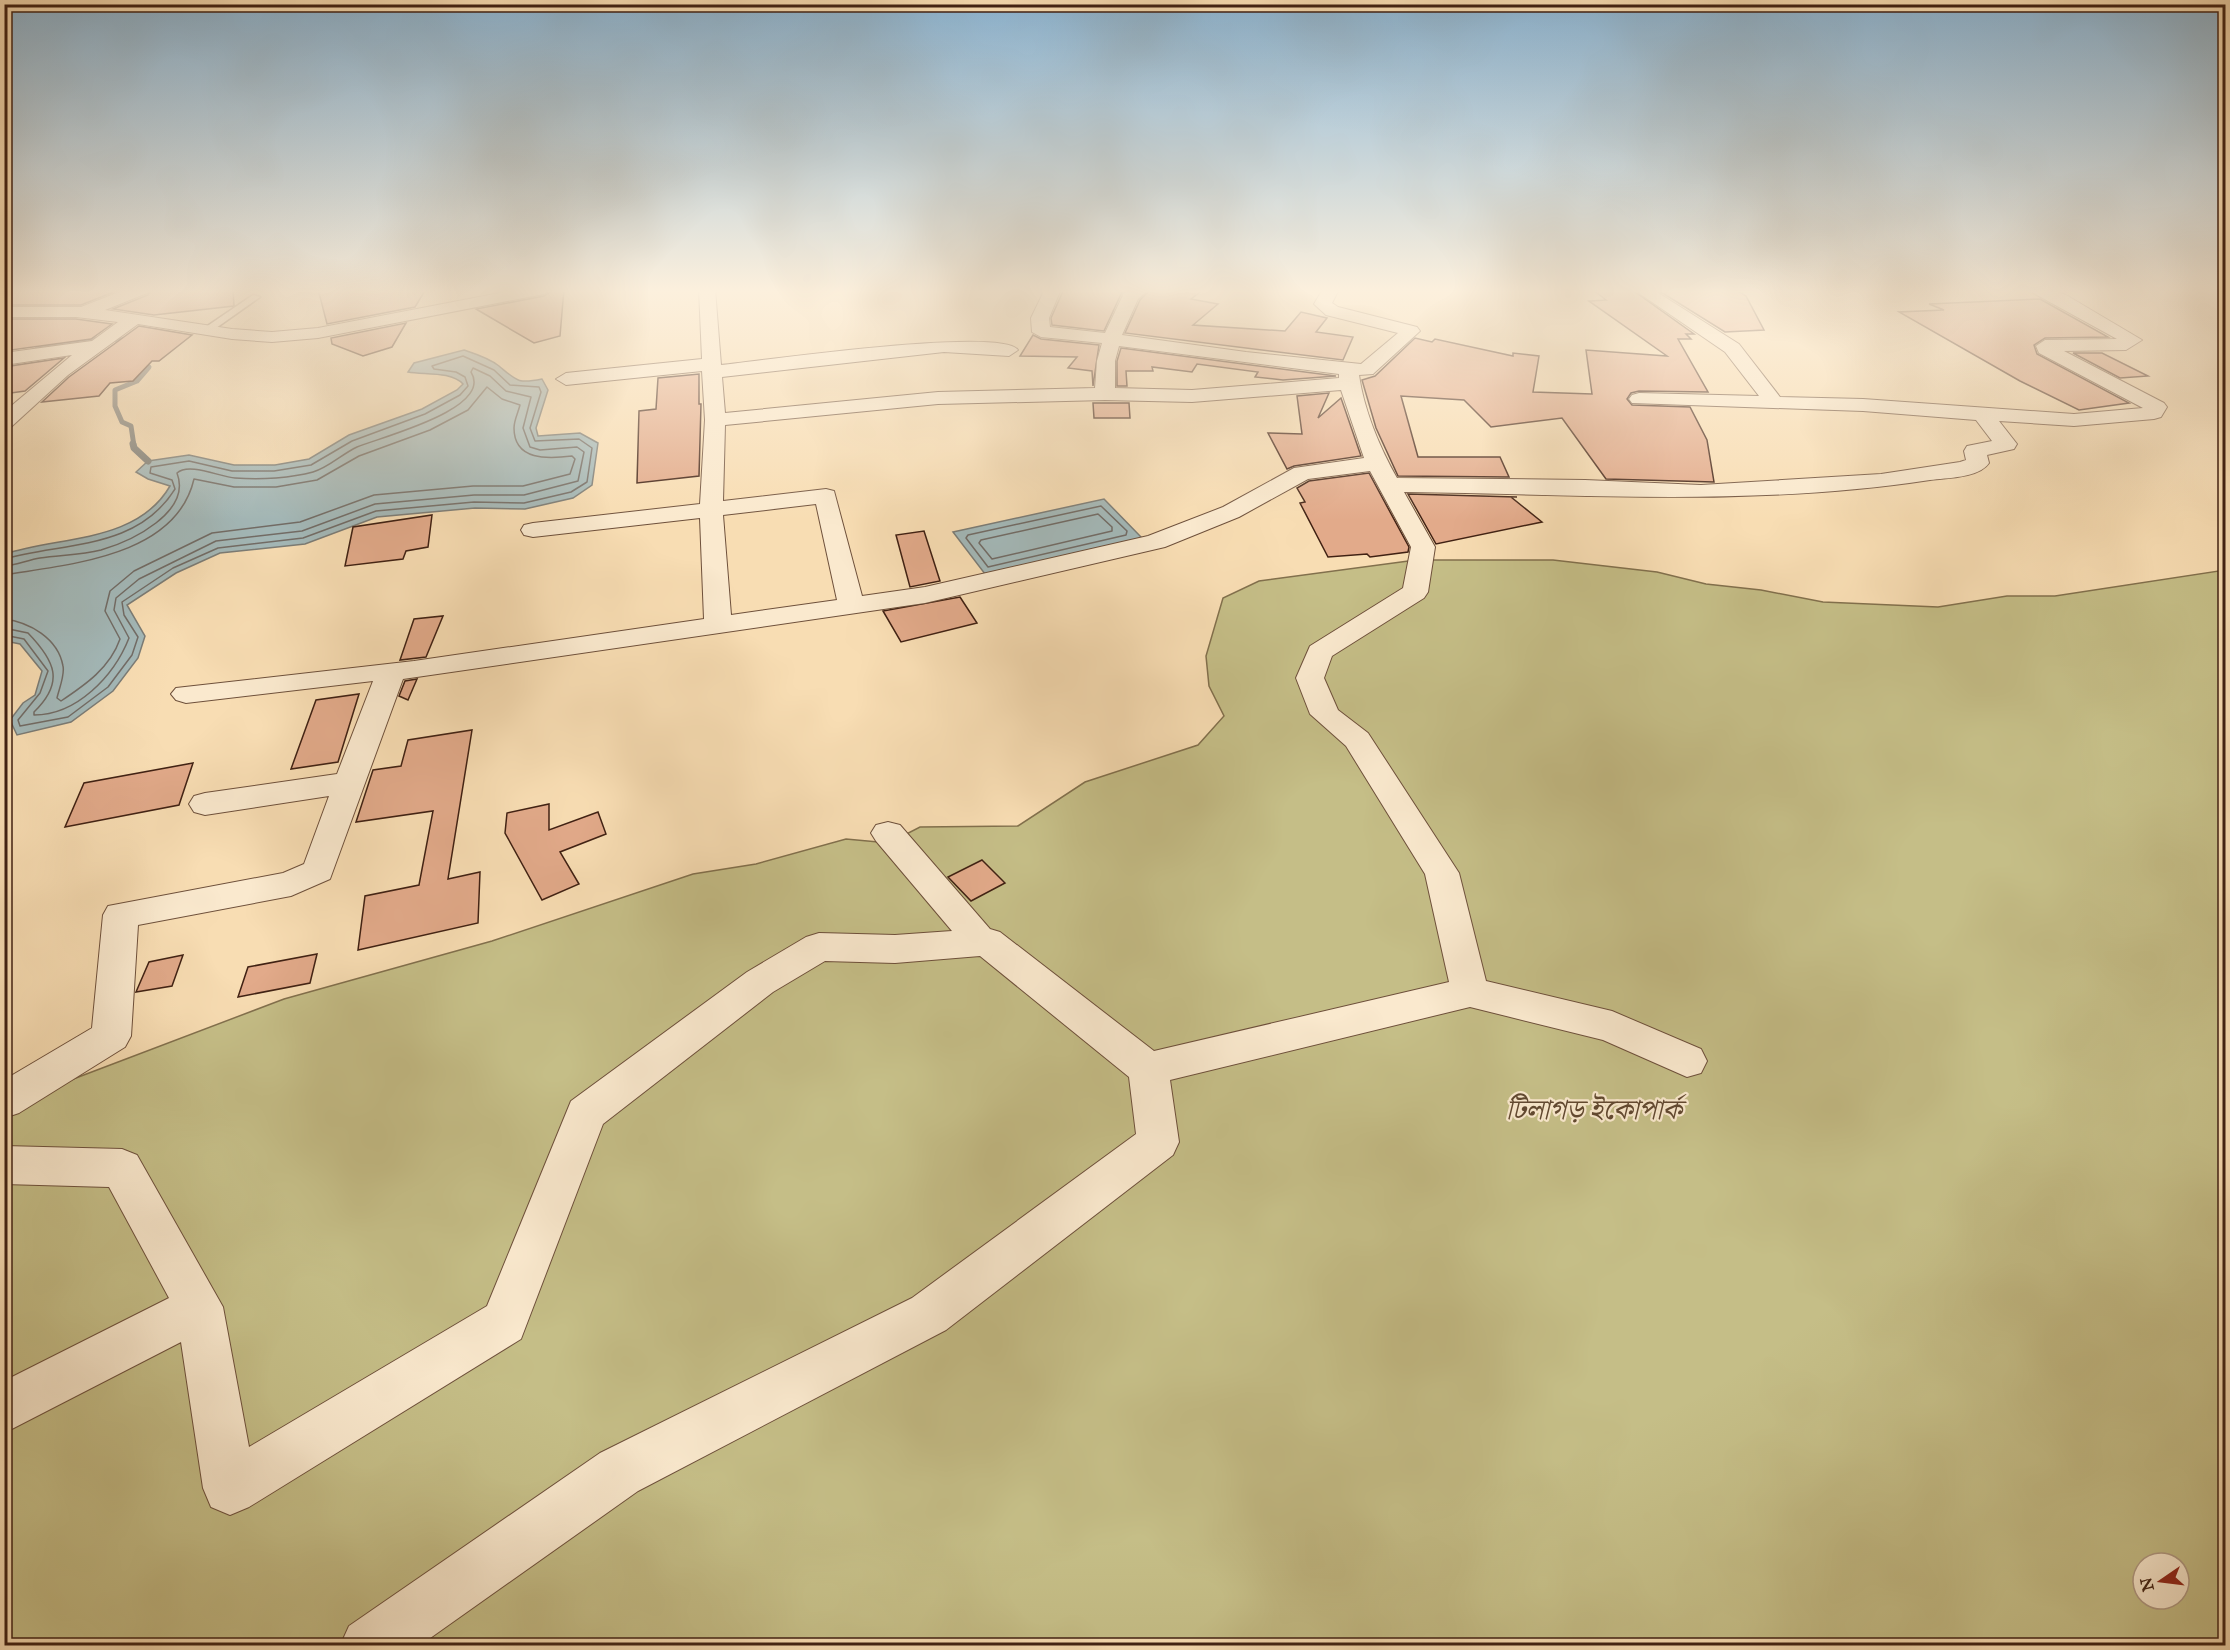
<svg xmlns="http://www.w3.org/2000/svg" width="2230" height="1650" font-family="'IM FELL Great Primer','Noto Serif Bengali',serif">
  <rect width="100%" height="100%" fill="#f8ddb3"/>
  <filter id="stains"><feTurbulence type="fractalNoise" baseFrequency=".00333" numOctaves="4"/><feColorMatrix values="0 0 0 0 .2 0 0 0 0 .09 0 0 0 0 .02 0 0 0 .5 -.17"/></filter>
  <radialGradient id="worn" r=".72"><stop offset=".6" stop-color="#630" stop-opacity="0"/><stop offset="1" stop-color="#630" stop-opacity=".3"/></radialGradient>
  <path fill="#c5be87" stroke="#82704d" stroke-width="1.5" fill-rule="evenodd" d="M1416,560H1553L1657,572L1706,584L1761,590L1823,602L1938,607L2007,596H2055L2225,570V1645L5,1646L4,1111L18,1100L284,999L492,941L693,874L756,864L846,839L889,843L920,827L1018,826L1085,782L1198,745L1224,716L1209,686L1206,656L1223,598L1259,581ZM2143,1563H2179V1599H2143Z"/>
  <g fill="#a3b8b8" stroke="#7b7c76" stroke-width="1.5">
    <path d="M464,350C476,354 489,358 499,366C517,381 518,384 542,379L548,390L536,428L538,436L580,433L598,443L592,485L573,498L525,509L475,508L377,517L305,544L220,553L176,573L127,605L145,636L138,658L113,691L71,722L17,735L10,720L23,703L35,695L42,671L20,644L5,641V554C60,536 137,543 170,486L148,479L136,472L148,461L189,455L234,465H275L309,459L349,435L422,409L457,390L463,384C451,371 424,375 408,372L414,363Z"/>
    <path d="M1104,499L1142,538L985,574L953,532Z"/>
  </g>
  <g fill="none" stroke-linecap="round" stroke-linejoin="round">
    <g stroke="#726c66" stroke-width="1.5">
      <path d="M1101,506L1127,531L1126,535L988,567L966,538L968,535Z"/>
      <path d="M1098,514L1112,527V531L992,559L979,543L981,540Z"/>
      <path d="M4,559C65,542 137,550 175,489L172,480L150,473L151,467L189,461L232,471H274L311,465L352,441L425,414L460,395L468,386L465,377L456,372L434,369L432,366L463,356L494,370L510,385L539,387L541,392L530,428L535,441L579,439L592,448L587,482L571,492L524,503L474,502L376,511L303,538L218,548L173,568L122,602L124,615L138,637L132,655L108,687L68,717L20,726L18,720L40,693L48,671L24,639L4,635"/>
      <path d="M4,566C16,565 28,560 40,558C60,555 81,555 101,550C132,541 192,512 177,473C189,462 220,477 235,478C248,479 263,479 276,478C288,477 302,475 313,472C328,468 342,454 357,447C381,437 494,409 471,372L473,368L490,376L506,391L531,397L523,428L530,447L540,450L577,447L584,452L578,481L524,495H474L375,504L302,531L216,541L139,579L116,598L114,610L129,638C114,676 77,715 34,715V712C65,682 55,661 28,633L4,628"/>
      <path d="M4,575C69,564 176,557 194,479L234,487H276L317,480L359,456L430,430L468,410L487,387L502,399L520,405C518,413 514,420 514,428C514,461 548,459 572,456L575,459L570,474L523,486H473L374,495L300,522L212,533L134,571L110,591L105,611L120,639C110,668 85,685 61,701L57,698C59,689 65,675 63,666C58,638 29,622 4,619"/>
    </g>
    <g stroke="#7b7c76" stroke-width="5">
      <path d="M37,346L99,339L126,340L129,344"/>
      <path d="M134,446L131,426L122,422L115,406V390L137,381L149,367L139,364"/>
    </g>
    <path stroke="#7b7c76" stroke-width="7" d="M133,444L134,448L148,461"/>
  </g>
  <g fill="#e2aa8a" stroke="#402113" stroke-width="1.5">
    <path d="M4,289H121L81,305H4Z"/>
    <path d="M151,289H233L234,306L154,315L113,309L148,295Z"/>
    <path d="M318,289H426L415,307L327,324Z"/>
    <path d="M554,289H564L560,336L534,343L476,309L544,296Z"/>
    <path d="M1064,289H1126L1122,292L1104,331L1052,325L1051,318Z"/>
    <path d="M1151,289H1204L1191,299L1218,304L1193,325L1285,331L1301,312L1327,318L1316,332L1353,337L1343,360L1125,333L1140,300Z"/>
    <path d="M1592,289H1631L1694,334H1686L1691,339H1678L1708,392L1639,391L1631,393L1627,399L1632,405L1690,407L1707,440L1714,482L1606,479L1562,418L1491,427L1464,400L1401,396L1418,457H1500L1509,477L1398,476L1376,428L1362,380L1375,376L1415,338L1432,342L1435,339L1513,356V353L1539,356L1533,392L1592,394L1586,350L1667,356L1589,301L1606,300Z"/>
    <path d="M1656,289H1735L1746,296L1764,330L1725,332Z"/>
    <path d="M2040,299L2108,337L2045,338L2034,345L2037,354L2129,403L2079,410L2020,381L1899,312L1944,310L1929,304Z"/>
    <path d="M4,319H76L112,324L91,339L4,351Z"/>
    <path d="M406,323L392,347L363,356L332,344L331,338Z"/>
    <path d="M139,326L192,335L159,361H152L133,381L110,383L99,396L42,402L69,377Z"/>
    <path d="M1033,335L1041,339L1099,345L1093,386L1092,371L1068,368L1077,357L1020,356Z"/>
    <path d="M1121,348L1336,376L1283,380L1255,377L1258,372L1197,364L1192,372L1152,367L1153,371H1126L1127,386H1117V361Z"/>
    <path d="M2073,353H2102L2148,376L2120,378Z"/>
    <path d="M64,358L25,391L4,394V367Z"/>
    <path d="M699,374V404H701L699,476L637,483L639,411L656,409L658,378Z"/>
    <path d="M1329,393L1318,418L1341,398L1361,456L1294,466L1287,469L1268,433L1302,434L1297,396Z"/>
    <path d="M1093,403H1129L1130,418H1094Z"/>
    <path d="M1369,473L1409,547L1408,552L1370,557L1367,554L1328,557L1300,503L1305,502L1297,488L1309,481Z"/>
    <path d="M1408,494L1517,497H1511L1542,522L1436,544Z"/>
    <path d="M432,515L428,547L406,551L403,559L345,566L353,527Z"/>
    <path d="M924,531L940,581L910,587L896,535Z"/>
    <path d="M960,597L977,623L901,642L883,611Z"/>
    <path d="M443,616L426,657L400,660L414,619Z"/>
    <path d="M417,679L408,700L399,696L405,681Z"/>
    <path d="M359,694L338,762L291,769L316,700Z"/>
    <path d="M472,730L448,879L480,872L478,923L358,950L365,896L419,885L433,811L356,822L373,770L401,766L408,740Z"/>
    <path d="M193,763L179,805L65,827L84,783Z"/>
    <path d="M549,804V830L598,812L606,834L560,852L579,884L542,900L505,833L507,813Z"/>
    <path d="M982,860L1005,883L971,901L948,877Z"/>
    <path d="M317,954L310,983L238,997L248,967Z"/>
    <path d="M183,955L172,986L136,992L149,962Z"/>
  </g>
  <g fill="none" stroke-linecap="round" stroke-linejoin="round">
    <defs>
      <path id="service" d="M253,295L260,297L209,333H203V329Z"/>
      <g id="minor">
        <path d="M127,289H149L147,293L105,310L232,329L272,332L318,328L521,289H552L544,294L318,338L272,342L232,339L138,324L68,375L11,427L4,429V412L72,355L4,365V353L92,341L118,322L76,317H4V307H81Z"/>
        <path d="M699,289H715L721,365C760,361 1002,326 1018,350L1009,356L944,352L722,377L725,413L938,392L1095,388L1097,361L1102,343L1041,337L1032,332L1031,318L1045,289H1061L1049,318L1050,327L1105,333L1124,293L1130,289H1149L1138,299L1122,335L1246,352L1361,364L1398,333L1326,315L1314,304L1323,289H1339L1332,303L1338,307L1417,327L1420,331L1373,374L1359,375C1364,410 1380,448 1397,478L1585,480L1701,485L1881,474L1960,462L1966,460L1964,451L1967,446L1992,441L1976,420L1863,411L1632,403L1629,399L1632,395L1639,393L1759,396L1725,352L1633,289H1652L1739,344L1780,397L1863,399L2074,414L2143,408L2039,353L2036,346L2045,340L2117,339L2026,289H2049L2066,295L2142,340L2126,350L2064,351L2164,403L2167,407L2161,417L2154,419L2074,426L1999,421L2017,444L2014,449L1987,455L1989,463C1979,478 1946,478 1930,480C1755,507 1580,494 1404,492L1435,547L1428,592L1424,598L1332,656L1324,678L1338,710L1368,733L1459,873L1486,981L1612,1011L1701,1049L1707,1061L1701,1073L1687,1077L1603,1040L1470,1007L1170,1080L1179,1142L1173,1155L946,1330L638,1491L419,1646H340L349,1626L600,1453L912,1298L1136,1134L1129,1077L980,956L895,963L825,961L773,992L603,1124L521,1339L249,1507L230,1515L211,1507L203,1488L181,1342L4,1433V1381L169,1298L109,1187L4,1184V1146L122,1149L137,1155L223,1307L249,1447L487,1306L571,1101L747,972L806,937L819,933L895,935L952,931L876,841L871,833L876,825L888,822L900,825L990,929L1000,932L1154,1051L1449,982L1425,874L1346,746L1310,714L1296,678L1310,646L1403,588L1411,547L1370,471L1308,479L1239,517L1165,547L925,603L403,679L330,879L291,896L138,925L131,1036L125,1047L19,1113L4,1118V1080L92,1028L103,915L108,906L283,873L304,864L329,796L205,815L194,812L189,804L194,796L205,793L337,774L373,681L186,703L176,700L171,694L176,688L414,661L704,619L700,518L533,537L524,535L521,530L524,525L533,523L700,504L705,420L702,371L566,385L556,379L566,373L702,359ZM1119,346L1339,374V378L1192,390L1115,388V361ZM1341,390L1364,458L1294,468L1223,507L1148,536L925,587L862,596L834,491L826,489L723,501L725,425L938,404L1105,400L1192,402ZM816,504L837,600L731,615L723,515Z"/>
      </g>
    </defs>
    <use href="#service" stroke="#6e503b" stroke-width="3"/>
    <use href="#minor" stroke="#6e503b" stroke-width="2"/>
    <use href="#service" fill="#fae9ce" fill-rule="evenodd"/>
    <use href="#minor" fill="#fae9ce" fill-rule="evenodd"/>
  </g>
  <linearGradient id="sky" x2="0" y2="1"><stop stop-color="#8cb6d5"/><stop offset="0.56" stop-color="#fcf0dd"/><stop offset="1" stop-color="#fcf0dd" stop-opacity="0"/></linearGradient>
  <rect width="2230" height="520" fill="url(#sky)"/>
  <g text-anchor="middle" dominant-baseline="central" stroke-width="4.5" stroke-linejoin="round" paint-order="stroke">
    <g font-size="28" font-style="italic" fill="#614830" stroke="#fae9ce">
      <text x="1594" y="1109">টিলাগড় ইকোপার্ক</text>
    </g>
  </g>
  <rect width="2230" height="1650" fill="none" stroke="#f8ddb3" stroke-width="24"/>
  <rect x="6" y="6" width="2218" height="1638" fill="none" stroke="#402113" stroke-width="3"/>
  <rect x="12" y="12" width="2206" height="1626" fill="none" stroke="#402113" stroke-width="1.5"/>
  <g transform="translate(2161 1581) rotate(256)"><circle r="28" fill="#fae9ce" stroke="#b09983" stroke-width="1.5"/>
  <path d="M0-4.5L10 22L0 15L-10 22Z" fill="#8f2418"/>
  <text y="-9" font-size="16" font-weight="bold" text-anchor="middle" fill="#402113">N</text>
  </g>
  <rect width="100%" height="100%" filter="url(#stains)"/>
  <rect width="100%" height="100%" fill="url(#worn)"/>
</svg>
